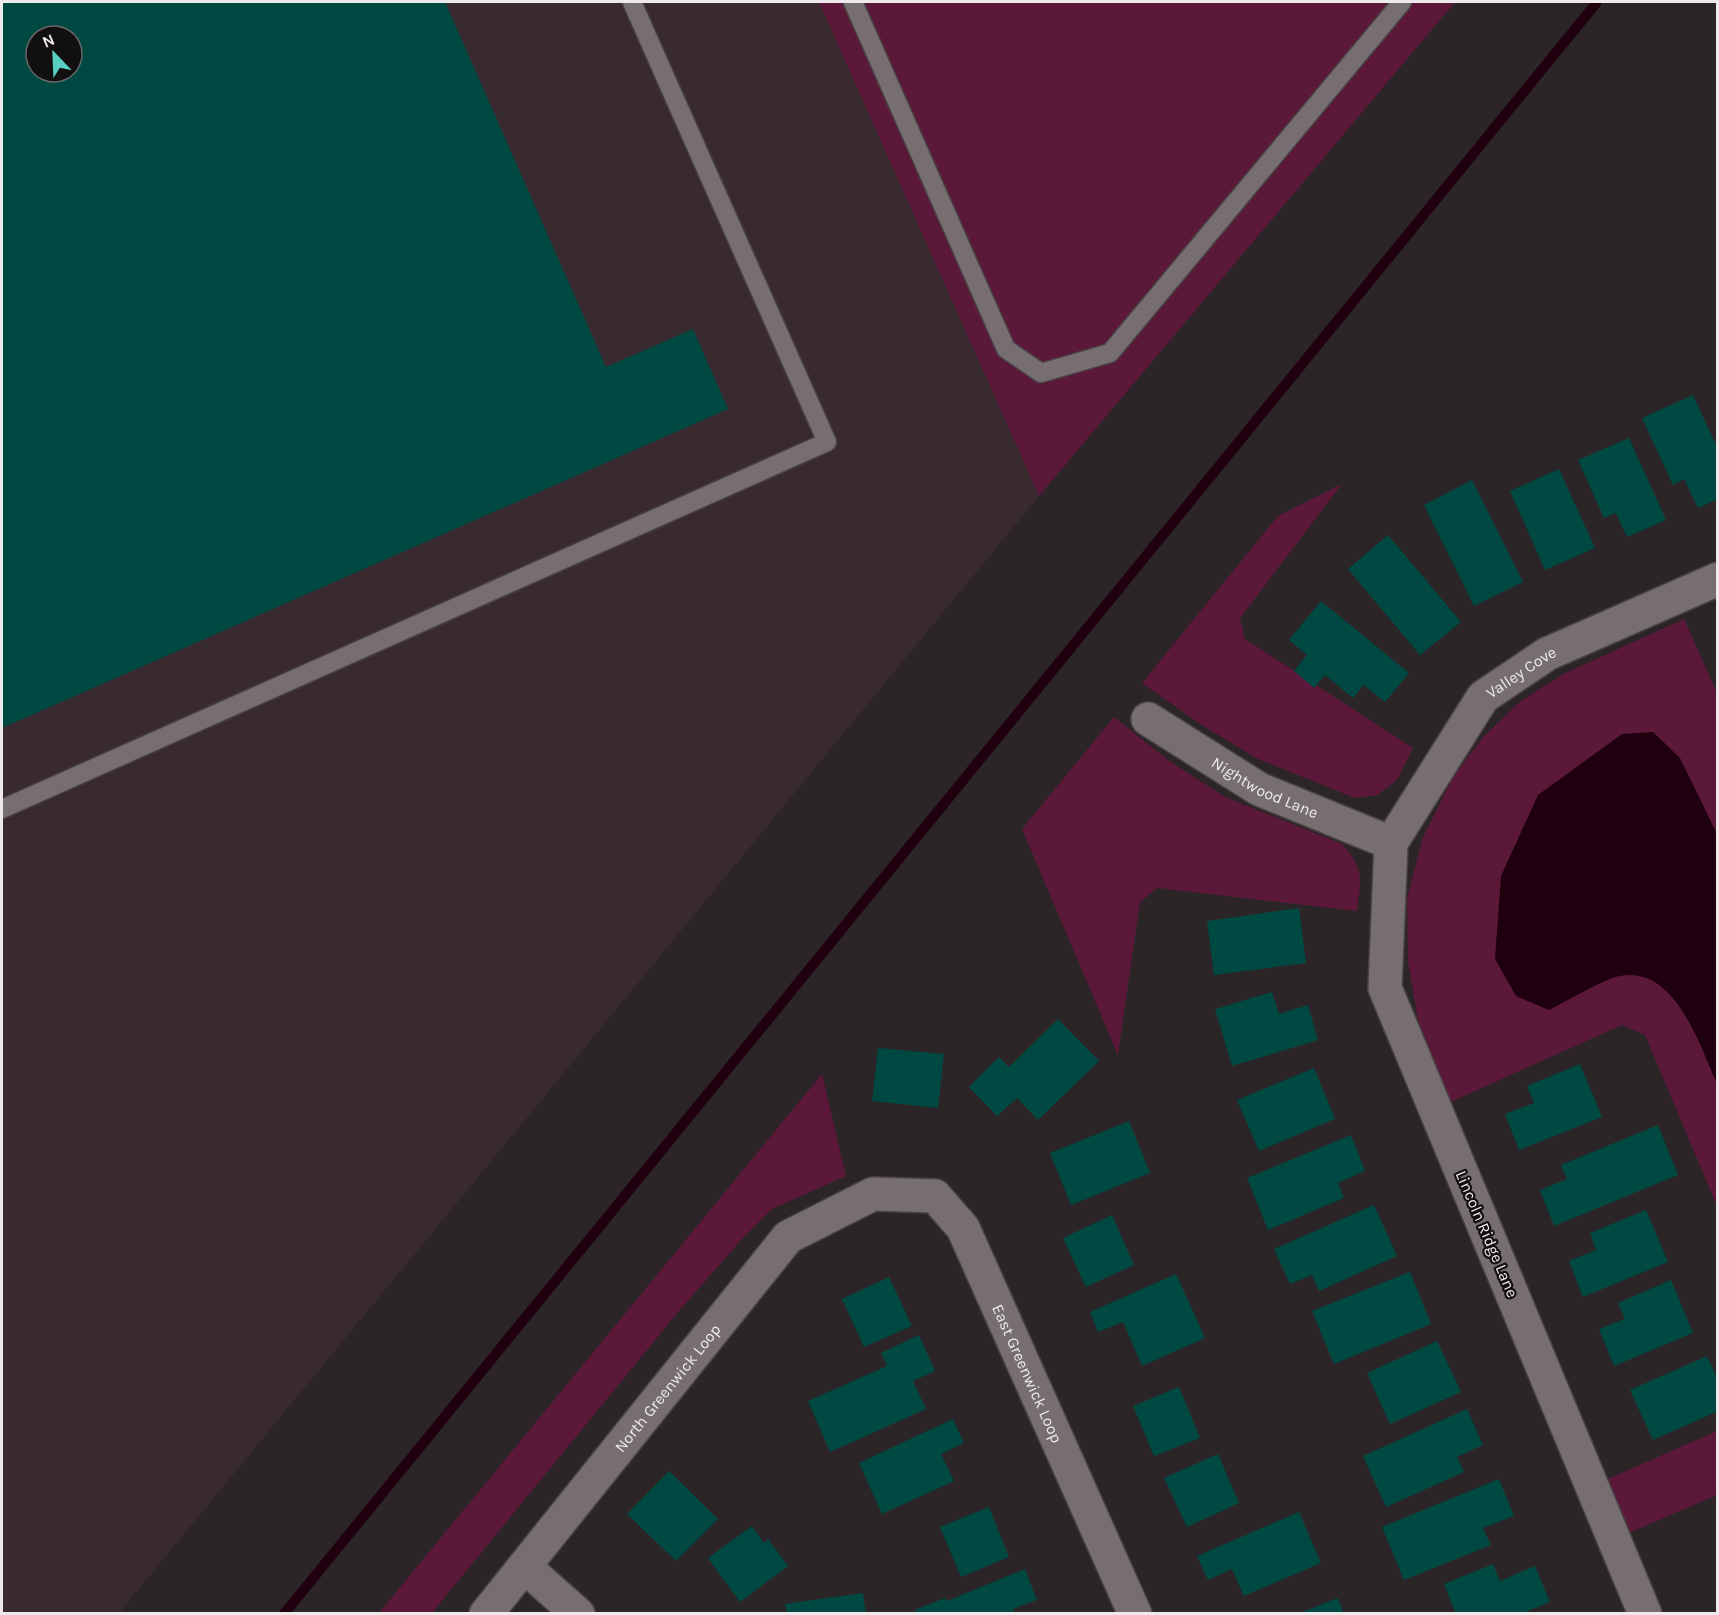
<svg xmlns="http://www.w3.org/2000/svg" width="1719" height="1615" font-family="Karla,sans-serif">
  <rect width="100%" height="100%" fill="#2c2527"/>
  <path fill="#392a30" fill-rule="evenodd" d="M2,2H819L1039,496L119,1613L2,1614ZM36,36H72V72H36Z"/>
  <g fill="#5b1839">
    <path d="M819,2H1455L1039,496Z"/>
    <path d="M1342,484L1240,618L1245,639L1413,748L1397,780L1377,795L1355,798L1258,759L1200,724L1142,683L1278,516Z"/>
    <path d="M1684,619L1717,693V1206L1645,1035L1622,1025L1446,1104L1420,1032L1408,962L1407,899L1423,837L1453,777L1484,736L1521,701L1563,674Z"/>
    <path d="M1114,717L1168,760L1225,797L1342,844C1365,869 1361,879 1357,911L1157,888L1140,902L1118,1055L1022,829Z"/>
    <path d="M822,1074L846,1176L772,1209L741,1240L679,1311L432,1613H379Z"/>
    <path d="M1717,1431V1495L1629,1533L1608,1479Z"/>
  </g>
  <path fill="#20000f" d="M1653,732L1680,758L1717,834V1084C1700,1046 1675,965 1620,976C1606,978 1565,1002 1549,1010L1516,996L1495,959L1501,876L1538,795L1622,734Z"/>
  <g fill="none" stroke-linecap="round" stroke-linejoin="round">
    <path stroke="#20000f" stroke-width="10" d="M284,1614L1597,2"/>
  </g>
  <g fill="#004943" fill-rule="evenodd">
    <path d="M2,2H445L606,367L693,329L728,409L2,728ZM36,36H72V72H36Z"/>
    <path d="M1693,395L1718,449V499L1698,508L1684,479L1673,485L1642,418Z"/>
    <path d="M1629,438L1666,520L1627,537L1616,513L1604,518L1578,460Z"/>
    <path d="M1559,469L1595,548L1545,570L1510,491Z"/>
    <path d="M1472,480L1523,582L1474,606L1424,505Z"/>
    <path d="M1388,535L1461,622L1420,655L1348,569Z"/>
    <path d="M1321,601L1409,673L1385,702L1364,685L1353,698L1325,675L1314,688L1294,671L1307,655L1289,640Z"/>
    <path d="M1299,908L1306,963L1214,975L1207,921Z"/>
    <path d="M1272,992L1279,1014L1308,1005L1318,1040L1232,1066L1215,1009Z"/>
    <path d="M1058,1019L1099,1061L1038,1120L1017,1098L997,1116L969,1087L999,1057L1009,1067Z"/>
    <path d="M878,1048L944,1054L938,1108L872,1101Z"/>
    <path d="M1580,1064L1602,1117L1519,1150L1505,1114L1534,1103L1527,1086Z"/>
    <path d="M1314,1068L1335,1119L1259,1151L1237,1100Z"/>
    <path d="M1129,1121L1150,1173L1071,1205L1050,1153Z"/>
    <path d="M1658,1125L1678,1175L1554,1226L1540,1190L1567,1179L1561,1165Z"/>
    <path d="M1351,1135L1365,1171L1338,1183L1344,1198L1268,1230L1247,1178Z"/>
    <path d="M1374,1205L1397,1256L1319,1291L1312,1275L1290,1284L1274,1249Z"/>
    <path d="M1646,1210L1668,1262L1583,1297L1569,1261L1596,1250L1590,1233Z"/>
    <path d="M1112,1215L1134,1265L1086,1287L1063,1238Z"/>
    <path d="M1410,1272L1431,1324L1334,1364L1312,1311Z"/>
    <path d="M1176,1274L1205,1338L1142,1366L1123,1322L1098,1332L1090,1312Z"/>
    <path d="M889,1277L912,1326L864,1347L842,1299Z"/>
    <path d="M1671,1280L1693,1333L1614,1366L1599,1329L1625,1319L1618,1303Z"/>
    <path d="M919,1335L935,1371L913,1381L926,1409L830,1452L808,1401L887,1366L881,1353Z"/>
    <path d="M1437,1341L1461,1392L1390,1424L1367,1373Z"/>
    <path d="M1707,1356L1718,1380V1411L1653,1440L1630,1390Z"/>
    <path d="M1179,1387L1200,1438L1154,1456L1133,1406Z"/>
    <path d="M1467,1409L1483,1445L1457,1457L1464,1472L1386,1507L1363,1456Z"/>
    <path d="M953,1419L964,1443L941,1454L954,1481L882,1514L859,1463Z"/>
    <path d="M1218,1454L1239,1503L1187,1527L1164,1478Z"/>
    <path d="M669,1471L718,1519L676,1561L627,1514Z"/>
    <path d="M1499,1479L1514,1516L1483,1528L1491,1545L1404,1580L1382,1527Z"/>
    <path d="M989,1507L1009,1557L961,1577L940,1527Z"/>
    <path d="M1299,1512L1321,1563L1244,1596L1232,1569L1208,1580L1197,1556Z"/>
    <path d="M752,1526L764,1543L768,1539L788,1566L740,1602L708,1558Z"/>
    <path d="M1493,1564L1500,1581L1535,1566L1550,1602L1521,1614H1456L1444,1584Z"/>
    <path d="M1025,1569L1037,1600L1013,1609L1015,1614H917L915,1610L945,1598L947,1601Z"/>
    <path d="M863,1593L866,1614H787L785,1604Z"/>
    <path d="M1338,1598L1344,1614H1300V1613Z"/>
  </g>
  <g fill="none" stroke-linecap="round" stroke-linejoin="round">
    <defs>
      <g id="lane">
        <path d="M853,2L1006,349L1041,373L1110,353L1402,2"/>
        <path d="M2,809L827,442L632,2"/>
      </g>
      <g id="street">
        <path id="s1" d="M1148,719L1259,789L1391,843"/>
        <path d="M525,1567L578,1614"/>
        <path id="s2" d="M486,1614L788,1237L873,1194L935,1196L963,1228L1135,1614"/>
        <path id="s3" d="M1645,1614L1385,988L1391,843L1483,697L1547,654L1718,579"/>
      </g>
    </defs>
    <use href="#lane" stroke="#494345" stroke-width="21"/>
    <use href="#street" stroke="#494345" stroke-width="36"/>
    <use href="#lane" stroke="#776e71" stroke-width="18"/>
    <use href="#street" stroke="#776e71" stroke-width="33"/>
  </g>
  <g text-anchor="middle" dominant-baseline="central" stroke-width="4.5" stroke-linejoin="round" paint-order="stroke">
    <g font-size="16" fill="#eee9eb" stroke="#120f10">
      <text stroke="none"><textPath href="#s3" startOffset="1041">Valley Cove</textPath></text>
      <text stroke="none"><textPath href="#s1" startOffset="136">Nightwood Lane</textPath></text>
      <text transform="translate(1487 1234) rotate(67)">Lincoln Ridge Lane</text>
      <text stroke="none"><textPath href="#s2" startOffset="842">East Greenwick Loop</textPath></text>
      <text stroke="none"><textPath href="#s2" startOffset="290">North Greenwick Loop</textPath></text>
    </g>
  </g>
  <rect width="1719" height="1615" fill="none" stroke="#eee9eb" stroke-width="6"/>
  <g transform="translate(54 54) rotate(337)"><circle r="28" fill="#120f10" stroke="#6a6668" stroke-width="1.5"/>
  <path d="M0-4.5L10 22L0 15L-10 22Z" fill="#57cec1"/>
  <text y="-9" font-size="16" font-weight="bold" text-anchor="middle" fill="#eee9eb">N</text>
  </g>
</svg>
